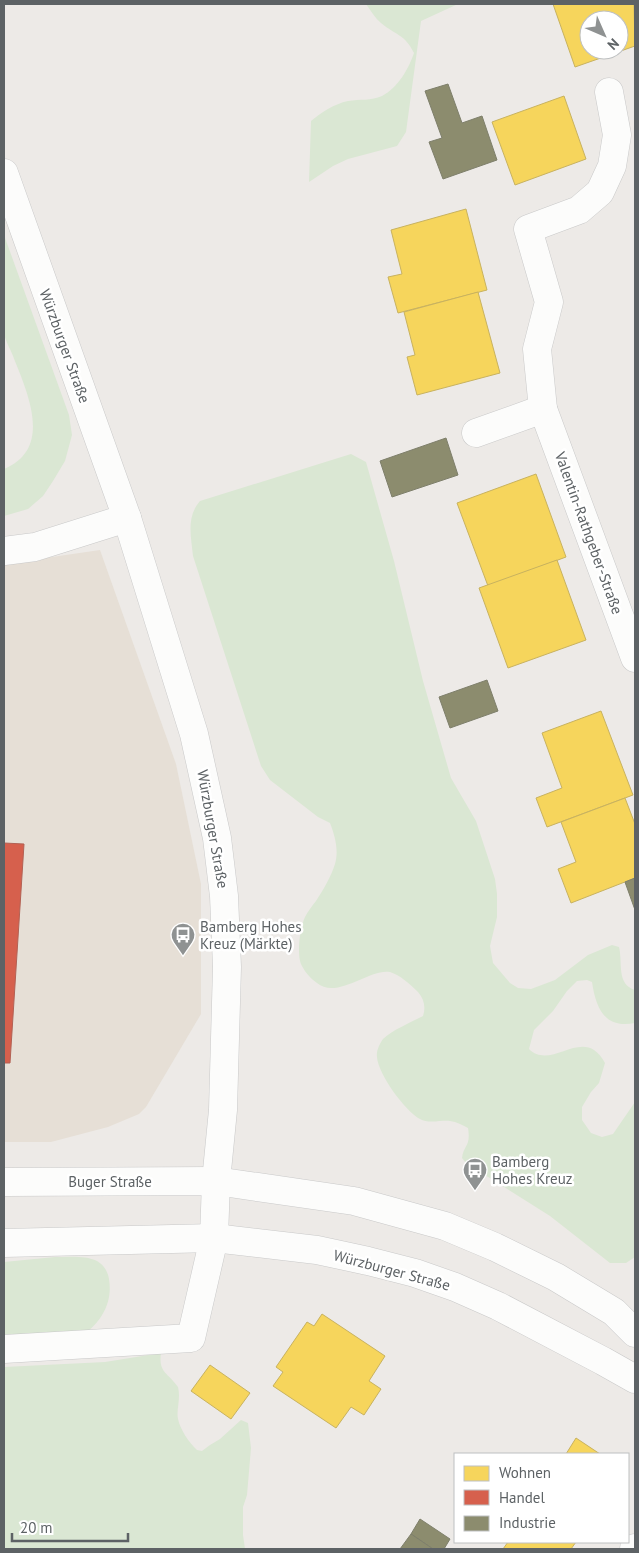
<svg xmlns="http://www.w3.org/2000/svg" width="639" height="1553" font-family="'PT Sans',sans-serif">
  <rect width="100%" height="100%" fill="#edeae7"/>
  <path fill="#e6dfd6" d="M100,550L176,764L201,884V1014L146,1107L139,1114L108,1127L51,1142H4V564Z"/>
  <g fill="#dae7d3">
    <path d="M366,4H458L421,21L406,132L397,146L348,159L333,166L309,182L311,121C322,112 334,104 348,101C360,99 371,101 382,96C398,88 409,68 414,53C405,34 395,35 381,23C375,18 371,11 366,4Z"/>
    <path d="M4,235L69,415L72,435L65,461L53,481L43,496L28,509L4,516V469C54,448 27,392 13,356C10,348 4,339 4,331C1,299 4,267 4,235Z"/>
    <path d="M351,454L366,462L394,561L423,681L451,778L476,821L495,879L497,894V917L490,946L493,963L510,983L518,988L531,989L555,980L588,955L612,945L619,947C623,963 616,984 635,990V1023C605,1029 596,1009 592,982L587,980L577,981L567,991L553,1011L534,1030L529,1049C552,1072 584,1023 605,1063L599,1083L591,1092L582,1107V1120L591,1133L602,1137L613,1134L635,1102V1257L626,1263H610L550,1216L466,1163L462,1158C464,1144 471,1147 468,1128C462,1125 457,1122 450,1121C441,1120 428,1124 420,1119C405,1111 378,1074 377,1057C376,1051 380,1043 383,1039C392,1030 412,1022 423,1016C426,1007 424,999 418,992C410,984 400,975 390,972C370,968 337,1000 317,983C311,979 305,972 302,966C296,956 300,927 305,917C308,911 312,906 316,901C323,890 331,877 335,864C339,850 335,836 330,823L318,817L270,780L261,766L193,556C191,536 186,517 200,501Z"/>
    <path d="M55,1257C68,1257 85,1255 97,1261C104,1265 108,1272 109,1279C113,1303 101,1322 83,1335L4,1347V1262Z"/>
    <path d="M161,1353C158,1373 169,1373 178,1387C181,1399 176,1410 178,1419C180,1429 189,1443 197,1450L202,1451L210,1445L220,1439L241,1420L248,1423L251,1448L247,1495L243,1507V1535L245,1549H4V1367L105,1362Z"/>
  </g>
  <g fill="#f6d55c" stroke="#c8b25f" fill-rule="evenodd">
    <path d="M553,4H634L635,46L575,67ZM589,20H619V50H589Z"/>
    <path d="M564,96L586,159L515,185L492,122Z"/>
    <path d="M466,209L487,290L398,313L388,277L402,274L391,230Z"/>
    <path d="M478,292L500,373L417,395L407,357L415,355L404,312Z"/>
    <path d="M536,474L566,557L488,586L457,503Z"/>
    <path d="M557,560L586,640L508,668L479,588Z"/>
    <path d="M601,711L633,795L547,827L536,798L562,788L542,733Z"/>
    <path d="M625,798L635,824V878L571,903L558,869L576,862L561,822Z"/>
    <path d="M322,1314L385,1356L369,1381L381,1389L364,1415L351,1407L336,1428L273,1386L283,1372L276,1367L307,1322L314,1326Z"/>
    <path d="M210,1365L250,1393L231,1419L191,1391Z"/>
    <path d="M576,1438L600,1454H566Z"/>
    <path d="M508,1542H576L571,1549H503Z"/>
  </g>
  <path fill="#d6604d" stroke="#b26154" d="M4,843L24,844L10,1063H4Z"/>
  <g fill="#8c8c6e" stroke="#7e7f6b">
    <path d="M448,84L462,123L482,116L497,160L443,179L429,142L442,138L425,91Z"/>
    <path d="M446,438L458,475L392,497L380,461Z"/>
    <path d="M487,680L498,711L450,728L439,697Z"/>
    <path d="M635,878V910L625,882Z"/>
    <path d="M420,1519L450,1539L444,1549H433L411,1534Z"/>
    <path d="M411,1534L433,1549H400Z"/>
  </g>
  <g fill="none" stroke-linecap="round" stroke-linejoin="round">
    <defs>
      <g id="minor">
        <path d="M4,173L127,518L194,734L217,838L224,896L227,967L223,1110L216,1181L214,1238L191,1338L4,1349"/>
        <path d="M543,409L635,658"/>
        <path d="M476,433L543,409L537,349L549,302L528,229L579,210L600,192L612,166L617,135L609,92"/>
        <path d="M4,551L35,547L127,518"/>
        <path d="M4,1182L216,1181L354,1201L445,1226L495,1247L556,1277L614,1312L635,1333"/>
        <path d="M4,1243L214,1238L317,1250L368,1261L415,1273L455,1287L498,1306L603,1361L635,1379"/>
        <path d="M634,1549L635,1548"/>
      </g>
    </defs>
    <use href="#minor" stroke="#c9c9c9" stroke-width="29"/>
    <use href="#minor" stroke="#fcfcfb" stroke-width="28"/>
  </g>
  <defs>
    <symbol id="bus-pin" viewBox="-11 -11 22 30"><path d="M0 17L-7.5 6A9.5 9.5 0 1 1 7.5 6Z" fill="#8f9292" stroke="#fff"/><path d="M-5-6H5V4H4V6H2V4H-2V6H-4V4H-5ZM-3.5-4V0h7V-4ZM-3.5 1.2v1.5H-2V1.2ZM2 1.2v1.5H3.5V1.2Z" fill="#fff"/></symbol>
  </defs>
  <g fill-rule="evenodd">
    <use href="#bus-pin" x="169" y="921" width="28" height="38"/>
    <use href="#bus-pin" x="461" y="1156" width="28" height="38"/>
  </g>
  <g text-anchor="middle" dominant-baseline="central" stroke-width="5" stroke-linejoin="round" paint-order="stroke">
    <g font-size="15" fill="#5d6265" stroke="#fff">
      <text transform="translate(65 346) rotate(70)">Würzburger Straße</text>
      <text transform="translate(589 533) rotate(70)">Valentin-Rathgeber-Straße</text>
      <text transform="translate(213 829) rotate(80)">Würzburger Straße</text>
      <text x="110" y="1181">Buger Straße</text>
      <text transform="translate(392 1270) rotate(15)">Würzburger Straße</text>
    </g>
    <g font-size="15" fill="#5d6265" stroke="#fff" text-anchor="start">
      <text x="200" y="926">Bamberg Hohes<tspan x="200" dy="17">Kreuz (Märkte)</tspan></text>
      <text x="492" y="1161">Bamberg<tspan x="492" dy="17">Hohes Kreuz</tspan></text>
    </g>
  </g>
  <rect width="639" height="1553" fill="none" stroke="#5d6265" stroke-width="10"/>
  <rect x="454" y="1453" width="175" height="90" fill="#ffffff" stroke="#bec0c1"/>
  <rect x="464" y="1466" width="25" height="15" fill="#f6d55c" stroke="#bec0c1"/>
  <text x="499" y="1478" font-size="15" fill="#5d6265">Wohnen</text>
  <rect x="464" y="1490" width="25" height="15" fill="#d6604d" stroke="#bec0c1"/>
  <text x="499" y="1503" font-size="15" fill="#5d6265">Handel</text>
  <rect x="464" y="1516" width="25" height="15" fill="#8c8c6e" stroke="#bec0c1"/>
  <text x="499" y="1528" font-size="15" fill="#5d6265">Industrie</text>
  <g transform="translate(604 35) rotate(135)"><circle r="24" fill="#ffffff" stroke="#bec0c1"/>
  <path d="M0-4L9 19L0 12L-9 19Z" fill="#8f9292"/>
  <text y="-8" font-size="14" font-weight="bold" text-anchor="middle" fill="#5d6265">N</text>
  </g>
  <path d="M12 1533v8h116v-8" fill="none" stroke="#5d6265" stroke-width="2.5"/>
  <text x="20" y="1533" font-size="15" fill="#5d6265" stroke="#ffffff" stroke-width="4" paint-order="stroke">20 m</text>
</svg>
